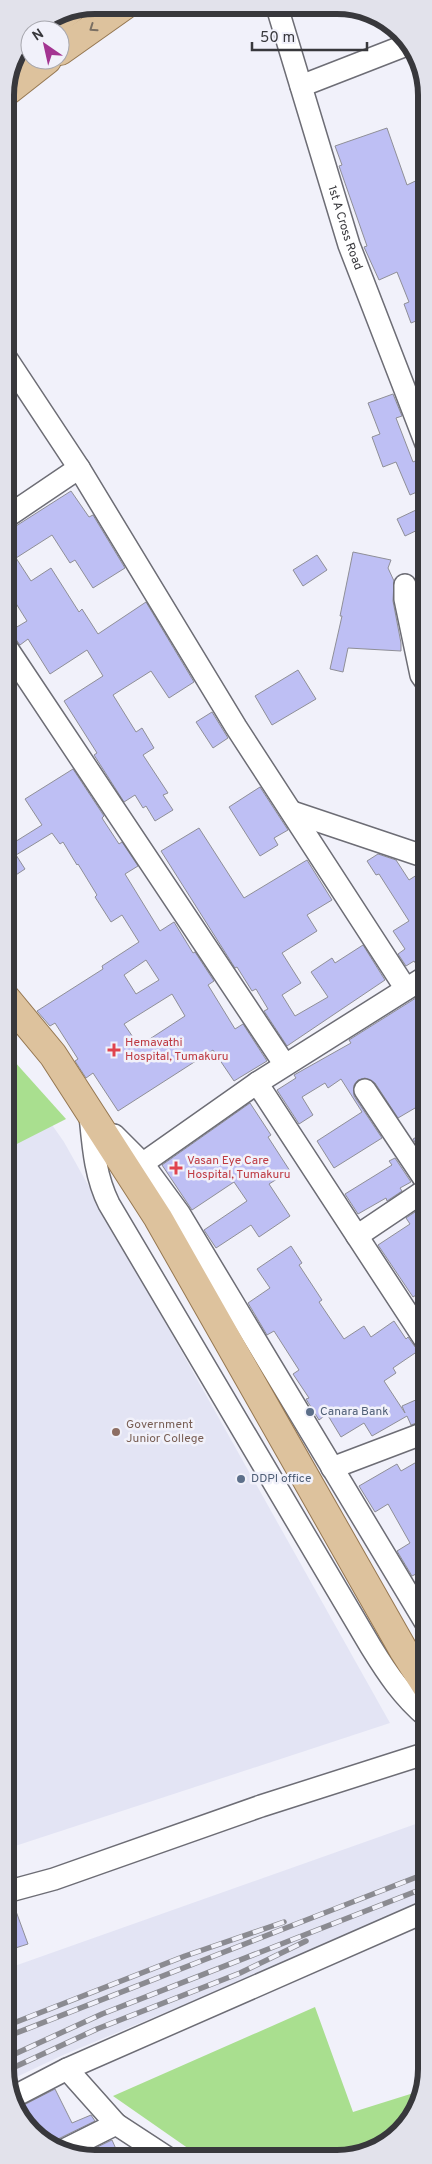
<svg xmlns="http://www.w3.org/2000/svg" width="432" height="2164" font-family="Overpass,sans-serif">
  <rect width="100%" height="100%" fill="#f1f1fa"/>
  <g fill="#e3e4f4">
    <path d="M5,1058L64,1142L390,1723L6,1849Z"/>
    <path d="M427,1820V1904L63,2055L6,2082V1969Z"/>
  </g>
  <g fill="#a9df8f">
    <path d="M5,1051L66,1119L5,1150Z"/>
    <path d="M315,2007L353,2112L420,2091L401,2133L349,2158H202L113,2096Z"/>
  </g>
  <g fill="#bebff4" stroke="#8f8f97" fill-rule="evenodd">
    <path d="M387,128L407,185L426,176V317L411,323L404,304L409,302L397,272L379,280L364,247L367,246L339,166L342,165L335,146Z"/>
    <path d="M393,394L402,416L396,418L413,462L426,456V488L410,495L396,462L383,467L372,437L380,434L368,403Z"/>
    <path d="M71,491L89,517L93,515L125,568L93,588L75,560L70,563L52,535L16,558L31,581L51,568L79,612L82,609L98,634L146,602L194,682L169,698L151,671L113,695L136,732L142,728L154,748L143,755L168,793L163,795L173,810L155,821L146,806L143,808L135,795L124,802L94,755L97,753L64,701L103,676L87,650L50,674L28,639L20,645L10,631L27,621L5,586V533Z"/>
    <path d="M416,510L424,527L405,536L397,519Z"/>
    <path d="M353,552L391,560L388,568L394,581L393,601L401,643V651L348,648L343,672L330,669L342,616H340Z"/>
    <path d="M317,555L327,570L303,586L293,570Z"/>
    <path d="M298,670L316,699L272,725L255,696Z"/>
    <path d="M212,712L228,738L213,748L196,722Z"/>
    <path d="M73,769L104,816L102,818L119,844L122,842L138,866L125,874L160,931L174,922L193,953L195,952L214,981L208,985L235,1029L243,1024L267,1061L234,1081L213,1050L118,1111L93,1073L86,1078L75,1061L78,1059L55,1023L50,1026L37,1011L103,969L102,966L139,942L122,915L111,922L95,897L97,895L78,864L77,865L63,842L60,844L52,833L16,855L25,869L5,882V839L10,845L42,825L25,799ZM146,960L159,980L136,994L124,975ZM172,994L185,1016L139,1046L124,1024Z"/>
    <path d="M260,787L288,830L274,838L278,845L260,856L229,807Z"/>
    <path d="M199,828L244,898L307,860L332,900L307,915L317,931L282,953L301,983L282,995L295,1016L328,997L311,972L332,958L335,963L363,945L385,980L287,1046L264,1011L268,1009L256,989L252,991L237,967L235,968L161,851Z"/>
    <path d="M378,854L396,860L409,880L426,869L427,964L418,967L414,961L406,966L398,954L405,949L393,931L409,921L379,874L376,875L367,861Z"/>
    <path d="M427,991V1101L398,1118L375,1083L365,1078L358,1080L354,1085V1096L382,1138L334,1168L317,1141L362,1112L341,1079L328,1088L325,1083L302,1097L313,1115L299,1124L277,1090L296,1078L294,1075L351,1043L349,1040Z"/>
    <path d="M250,1103L271,1135L268,1137L290,1171L269,1184L290,1216L259,1237L251,1225L216,1248L204,1230L247,1201L234,1182L192,1210L162,1165Z"/>
    <path d="M427,1131V1160L413,1139Z"/>
    <path d="M395,1158L411,1182L400,1188L402,1191L387,1201L386,1198L358,1214L345,1194L392,1165L389,1161Z"/>
    <path d="M427,1204V1288L413,1297L378,1245L410,1224L406,1218Z"/>
    <path d="M291,1246L302,1263L299,1265L322,1300L319,1302L344,1339L364,1326L371,1337L394,1321L406,1339L408,1337L418,1351L393,1368L396,1373L384,1381L405,1413L402,1406L427,1395V1419L411,1425L407,1416L372,1436L364,1423L341,1437L327,1414L319,1420L306,1399L309,1398L293,1374L299,1370L274,1331L267,1335L248,1303L270,1288L257,1269Z"/>
    <path d="M427,1456V1526L421,1529L427,1538V1588L418,1573L412,1576L397,1551L410,1543L388,1504L375,1512L359,1486L397,1464L401,1471Z"/>
    <path d="M13,1903L28,1944L6,1951V1904Z"/>
    <path d="M55,2089L72,2123L91,2115L95,2121L58,2139L53,2144L27,2128L18,2108Z"/>
    <path d="M112,2140L116,2149L97,2157H92L89,2151Z"/>
  </g>
  <g fill="none" stroke-linecap="round" stroke-linejoin="round">
    <defs>
      <g id="minor">
        <path id="s1" d="M277,7L349,245L426,444"/>
        <path d="M301,86L409,44"/>
        <path d="M5,356L79,468L236,727L406,989"/>
        <path d="M5,518L79,468"/>
        <path d="M405,585V599L421,675L426,682"/>
        <path d="M5,645L285,1065"/>
        <path d="M292,812L426,857"/>
        <path d="M257,1083L427,1343"/>
        <path d="M365,1090L427,1183"/>
        <path d="M90,1115C93,1146 95,1176 109,1204L371,1647C387,1673 403,1697 427,1717"/>
        <path d="M114,1135L143,1164L179,1213L427,1625"/>
        <path d="M132,1171L257,1083L427,976"/>
        <path d="M357,1236L427,1189"/>
        <path d="M332,1468L427,1432"/>
        <path d="M6,1892L54,1879L261,1806L427,1753"/>
        <path d="M67,2069L116,2124L168,2158"/>
        <path d="M13,2097L67,2069L427,1911"/>
        <path d="M64,2150L116,2124"/>
      </g>
      <g id="major">
        <path d="M44,30L70,10"/>
        <path d="M25,46L30,42"/>
        <path d="M60,51L125,5"/>
        <path d="M5,93L47,60"/>
        <path d="M5,997L53,1055L158,1218L404,1651L427,1687"/>
      </g>
    </defs>
    <use href="#minor" stroke="#6d6d75" stroke-width="24"/>
    <use href="#major" stroke="#957751" stroke-width="30"/>
    <use href="#minor" stroke="#fff" stroke-width="21"/>
    <use href="#major" stroke="#ddc29d" stroke-width="28"/>
    <defs>
      <g id="rail">
        <path d="M6,2026L185,1956L284,1922"/>
        <path d="M6,2037L427,1873"/>
        <path d="M6,2058L102,2014L427,1887"/>
        <path d="M6,2071L97,2029L240,1973L306,1941"/>
      </g>
    </defs>
    <use href="#rail" stroke="#8b8b91" stroke-width="5.5"/>
    <use href="#rail" stroke="#f1f1fa" stroke-width="4" stroke-dasharray="11" stroke-linecap="butt"/>
  </g>
  <defs><path id="oneway-chevron" d="M-2-3.5L2.5 0L-2 3.5" fill="none" stroke-width="1.6" stroke-linecap="round" stroke-linejoin="round" transform="scale(1.25)"/></defs>
  <use stroke="#7a6f63" href="#oneway-chevron" transform="translate(93 28) rotate(145)"/>
  <g fill="#e0444e" stroke="#f1f1fa" stroke-width="2">
    <path d="M111.5 1042.5h5v5h5v5h-5v5h-5v-5h-5v-5h5z"/>
    <path d="M173.5 1160.5h5v5h5v5h-5v5h-5v-5h-5v-5h5z"/>
  </g>
  <g fill="#5c6f8a" stroke="#f1f1fa" stroke-width="2">
    <circle cx="310" cy="1412" r="5"/>
    <circle cx="241" cy="1479" r="5"/>
  </g>
  <circle fill="#8d6e63" stroke="#f1f1fa" stroke-width="2" cx="116" cy="1432" r="5"/>
  <g text-anchor="middle" dominant-baseline="central" stroke-width="5" stroke-linejoin="round" paint-order="stroke">
    <g font-size="12" fill="#38383c" stroke="#f1f1fa">
      <text stroke="none"><textPath href="#s1" startOffset="231">1st A Cross Road</textPath></text>
    </g>
    <g font-size="12" fill="#be3a42" stroke="#f1f1fa" text-anchor="start">
      <text x="125" y="1043">Hemavathi<tspan x="125" dy="14">Hospital, Tumakuru</tspan></text>
      <text x="187" y="1161">Vasan Eye Care<tspan x="187" dy="14">Hospital, Tumakuru</tspan></text>
    </g>
    <g font-size="12" fill="#4e5e75" stroke="#f1f1fa" text-anchor="start">
      <text x="320" y="1412">Canara Bank</text>
      <text x="251" y="1479">DDPI office</text>
    </g>
    <g font-size="12" fill="#785e54" stroke="#f1f1fa" text-anchor="start">
      <text x="126" y="1425">Government<tspan x="126" dy="14">Junior College</tspan></text>
    </g>
  </g>
  <path d="M0 0H432V2164H0ZM95 14H337A81 81 0 0 1 418 95V2069A81 81 0 0 1 337 2150H95A81 81 0 0 1 14 2069V95A81 81 0 0 1 95 14Z" fill="#e2e2eb" fill-rule="evenodd"/>
  <path fill="none" stroke="#38383c" stroke-width="6" d="M95 14H337A81 81 0 0 1 418 95V2069A81 81 0 0 1 337 2150H95A81 81 0 0 1 14 2069V95A81 81 0 0 1 95 14Z"/>
  <g transform="translate(45 45) rotate(326)"><circle r="24" fill="#f1f1fa" stroke="#a7a7ae"/>
  <path d="M0-4L9 19L0 12L-9 19Z" fill="#a33491"/>
  <text y="-8" font-size="14" font-weight="bold" text-anchor="middle" fill="#38383c">N</text>
  </g>
  <path d="M252 42v8h115v-8" fill="none" stroke="#38383c" stroke-width="2.5"/>
  <text x="260" y="42" font-size="15" fill="#38383c" stroke="#f1f1fa" stroke-width="4" paint-order="stroke">50 m</text>
</svg>
